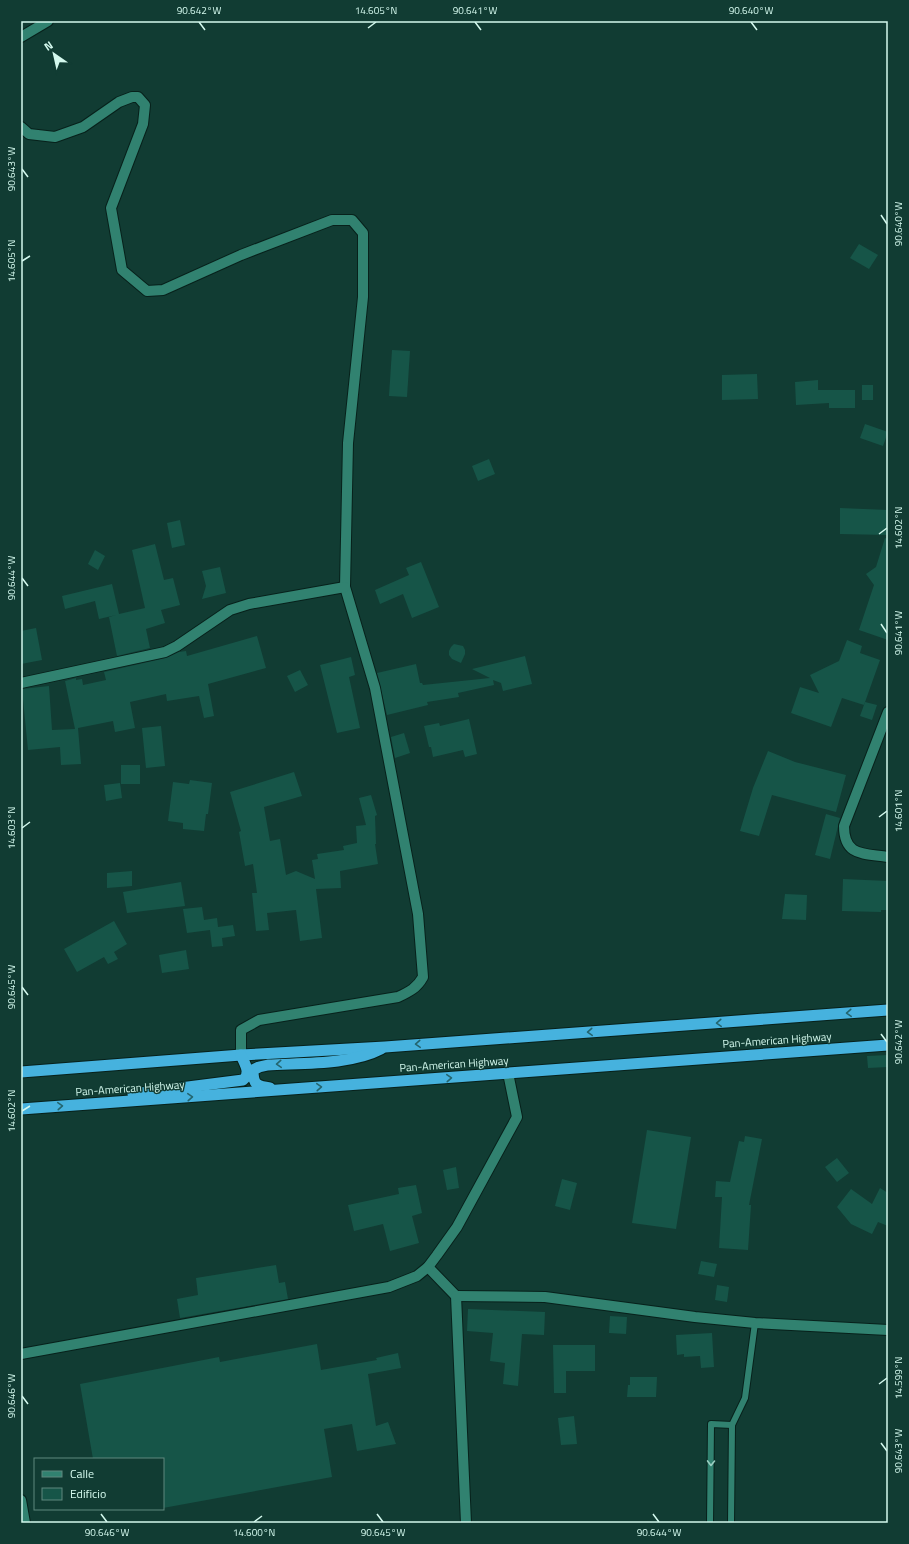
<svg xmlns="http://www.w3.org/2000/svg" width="909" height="1544" font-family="'Titillium Web',sans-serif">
  <rect width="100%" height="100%" fill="#113c33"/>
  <g fill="#165548">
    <path d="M859,244L878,255L869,269L850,258Z"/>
    <path d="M392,350L410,351L407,397L389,396Z"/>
    <path d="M757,374L758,399L722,400V375Z"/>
    <path d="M818,380V390H855V408H829V403L796,405L795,382Z"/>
    <rect x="862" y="385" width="11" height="15"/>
    <path d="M865,424L888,432L883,446L860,438Z"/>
    <path d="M489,459L495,474L478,481L472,466Z"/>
    <path d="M840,508L888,510V535L840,534Z"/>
    <path d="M180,520L185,545L172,548L167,523Z"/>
    <path d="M885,538L888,539V640L859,630L874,585L866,574L876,567Z"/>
    <path d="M155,544L164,580L173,578L180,605L161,610L165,623L146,629L150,648L117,656L109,617L116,615L99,619L95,601L65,609L62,596L112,584L119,614L145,608L132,550Z"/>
    <path d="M95,550L105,556L98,570L88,564Z"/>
    <path d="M421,562L439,607L412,618L403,594L380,604L375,590L409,575L406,568Z"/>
    <path d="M220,567L226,593L202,599L206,586L202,571Z"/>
    <path d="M36,628L42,660L21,664V631Z"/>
    <path d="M257,636L266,668L208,684L214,716L204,718L199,696L167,701L166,694L130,702L135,728L115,732L113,721L78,728L81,764L61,765L60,747L28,750L22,689L49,686L52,730L75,729L65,681L76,678V680L82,679L83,685L106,680L104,672L166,658L179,652L186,651L187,656Z"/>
    <path d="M847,640L862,646L860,653L880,660L864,705L842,698L831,727L791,713L800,687L819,693L810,675L839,661Z"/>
    <path d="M454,644L463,646L465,650V654L461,663L452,659L449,655V651L451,647Z"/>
    <path d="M525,656L532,684L503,691L501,683L493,680L494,685L458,693L459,697L427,702L428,705L387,715L377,673L416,664L420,683H422L423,685L490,678L472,669Z"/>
    <path d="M351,657L355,675L349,677L360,728L337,733L320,665Z"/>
    <path d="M300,670L308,685L295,692L287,676Z"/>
    <path d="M865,702L877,705L872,720L860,716Z"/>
    <path d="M469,719L477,754L465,757L463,750L433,757L431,747H429L424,726L439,723L440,726Z"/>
    <path d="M161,726L165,766L146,768L142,728Z"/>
    <path d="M404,733L410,753L395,758L391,737Z"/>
    <path d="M768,751L795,762L846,775L836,812L772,795L759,836L740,831L753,788Z"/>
    <rect x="121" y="765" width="19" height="19"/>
    <path d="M294,772L302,796L264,807L270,841L280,839L286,875L296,871L315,879L312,860L318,859L317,854L344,850L343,846L357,843L356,826L366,825L359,798L371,795L377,815L375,816L376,844H375L378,864L340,871L341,888L316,889L322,938L300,941L296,910L267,913L269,930L256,931L252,893H257L253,864L245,866L239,832L241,831L230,792Z"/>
    <path d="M190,780L212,783L208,814H206L204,831L183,829V823L168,821L173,782L189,784Z"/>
    <path d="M120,783L122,798L106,801L104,785Z"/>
    <path d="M826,814L840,818L830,859L815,855Z"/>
    <path d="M132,871V886L107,888V873Z"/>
    <path d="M843,879L888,881V910H881V912L842,911Z"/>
    <path d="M181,882L185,906L127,913L123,892Z"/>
    <path d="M785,894L807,895L806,920L782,919Z"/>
    <path d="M202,907L204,920L217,918L218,927L233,925L235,936L222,938L223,946L212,947L210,930L187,933L183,909Z"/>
    <path d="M114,921L127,944L114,952L118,959L108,964L104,957L77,972L64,949Z"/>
    <path d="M186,950L189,969L162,973L159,955Z"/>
    <path d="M888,1055V1067L868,1068L867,1056Z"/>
    <path d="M647,1130L691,1137L676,1229L632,1223Z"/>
    <path d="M745,1136L762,1139L749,1205H751L748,1250L719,1248L722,1197H715L716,1181L730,1182L739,1141L744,1142Z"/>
    <path d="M837,1158L849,1173L837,1182L825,1167Z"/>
    <path d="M456,1167L459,1188L447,1190L443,1170Z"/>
    <path d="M562,1179L577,1183L570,1210L555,1206Z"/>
    <path d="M416,1185L422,1213L412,1216L419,1243L390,1251L383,1224L354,1231L348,1205L399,1194L398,1188Z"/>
    <path d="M880,1188L888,1193V1226L878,1222L872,1234L851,1224L837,1207L851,1189L872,1204Z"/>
    <path d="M701,1261L717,1264L714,1277L698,1274Z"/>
    <path d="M276,1265L279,1283L285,1282L288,1299L180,1318L177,1299L198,1295L196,1278Z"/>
    <path d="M717,1285L729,1287L727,1302L715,1300Z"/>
    <path d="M468,1309L545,1312L544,1335L522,1334L518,1386L503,1384L505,1363L490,1361L493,1333L467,1331Z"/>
    <path d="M610,1316L627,1317L626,1334L609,1333Z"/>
    <path d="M712,1333L714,1367L701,1368L700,1356L684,1357V1354L677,1355L676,1335Z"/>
    <path d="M317,1344L321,1370L377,1360L376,1358L398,1353L401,1368L368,1374L376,1426L388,1422L396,1444L357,1451L352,1424L324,1429L332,1477L163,1508V1459H93L80,1384L219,1357L220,1362Z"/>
    <path d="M553,1345H595V1371H566V1393H554Z"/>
    <path d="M630,1377H657L656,1397H627L628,1385H630Z"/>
    <path d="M574,1416L577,1444L561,1445L558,1418Z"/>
  </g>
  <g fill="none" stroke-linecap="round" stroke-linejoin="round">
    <defs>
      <g id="service">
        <path d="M710,1523L711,1424L732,1425"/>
        <path d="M731,1523L732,1425L745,1398L755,1323"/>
      </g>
      <g id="minor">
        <path d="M21,37L48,21"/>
        <path d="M21,127L29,134L55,137L83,127L119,102L132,97H138L145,105L143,124L111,208L122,270L147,291L163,290L241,255L332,220H352L363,233V297L348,443L345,587L375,688L418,914L423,977C417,988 409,992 398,997L259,1020L241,1030V1055"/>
        <path d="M21,683L165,652L177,646L230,610L249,604L345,587"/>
        <path d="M888,712L844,826C844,857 864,853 888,857"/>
        <path d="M428,1267L456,1296L466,1523"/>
        <path d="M456,1296L545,1297L695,1317L755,1323L888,1330"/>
        <path d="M21,1354L389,1287L417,1276L428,1267L437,1255L457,1227L517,1117L508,1073"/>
        <path d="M21,1500L25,1523"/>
      </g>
      <g id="trunk">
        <path d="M21,1072L241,1055L385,1047L888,1010"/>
        <path d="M270,1088C257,1086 253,1085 253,1070L259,1067L268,1065C302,1063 351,1065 381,1049"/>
        <path d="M133,1094L243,1080C252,1073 244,1063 241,1055"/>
        <path d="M21,1109L888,1045"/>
      </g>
    </defs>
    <use href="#service" stroke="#07211b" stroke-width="8"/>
    <use href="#minor" stroke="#07211b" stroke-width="12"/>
    <use href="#trunk" stroke="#07211b" stroke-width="13"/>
    <use href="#service" stroke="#318270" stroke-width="6"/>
    <use href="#minor" stroke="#318270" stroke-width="10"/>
    <use href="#trunk" stroke="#46b2de" stroke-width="11"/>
  </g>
  <defs><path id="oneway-chevron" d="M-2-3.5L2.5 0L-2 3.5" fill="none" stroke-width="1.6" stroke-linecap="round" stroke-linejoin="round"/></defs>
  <g stroke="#24656f">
    <use href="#oneway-chevron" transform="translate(849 1013) rotate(176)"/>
    <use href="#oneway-chevron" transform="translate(719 1023) rotate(176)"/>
    <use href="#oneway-chevron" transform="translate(590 1032) rotate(176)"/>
    <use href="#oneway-chevron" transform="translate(418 1044) rotate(176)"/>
    <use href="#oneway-chevron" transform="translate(279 1064) rotate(176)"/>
    <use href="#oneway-chevron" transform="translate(449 1078) rotate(-4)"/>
    <use href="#oneway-chevron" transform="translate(319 1087) rotate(-4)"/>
    <use href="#oneway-chevron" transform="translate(190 1097) rotate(-4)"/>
    <use href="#oneway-chevron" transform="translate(60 1106) rotate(-4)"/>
  </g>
  <use stroke="#9bcfc2" href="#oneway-chevron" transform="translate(711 1463) rotate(91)"/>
  <path fill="none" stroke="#d4f9ee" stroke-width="1.5" d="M199,22L205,30M475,22L481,30M751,22L757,30M368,28L376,22M22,169L28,177M881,215L887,224M22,261L30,256M879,534L887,528M22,578L28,586M881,624L887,633M879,817L887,811M22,828L30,822M22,987L28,995M881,1034L887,1042M22,1111L30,1106M879,1384L887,1378M22,1396L28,1404M881,1443L887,1451M101,1514L107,1522M377,1514L383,1522M653,1514L659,1522M254,1522L262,1516"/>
  <g text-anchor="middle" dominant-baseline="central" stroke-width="3" stroke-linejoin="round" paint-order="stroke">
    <g font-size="11" fill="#d4f9ee" stroke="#113c33">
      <text transform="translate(777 1040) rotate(-4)">Pan-American Highway</text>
      <text transform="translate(454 1064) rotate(-4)">Pan-American Highway</text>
      <text transform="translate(130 1088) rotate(-4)">Pan-American Highway</text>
    </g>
  </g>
  <rect width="909" height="1544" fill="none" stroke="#113c33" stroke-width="44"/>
  <rect x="34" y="1458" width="130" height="52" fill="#113c33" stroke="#5f887e"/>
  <rect x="42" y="1471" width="20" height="6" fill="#318270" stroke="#5f887e"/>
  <text x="70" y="1478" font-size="12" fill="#d4f9ee">Calle</text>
  <rect x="42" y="1488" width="20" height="12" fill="#165548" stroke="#5f887e"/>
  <text x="70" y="1498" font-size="12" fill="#d4f9ee">Edificio</text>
  <g transform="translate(54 54) rotate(326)" stroke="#113c33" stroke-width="3" paint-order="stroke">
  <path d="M0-3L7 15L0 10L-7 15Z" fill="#d4f9ee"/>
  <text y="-6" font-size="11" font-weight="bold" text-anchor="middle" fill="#d4f9ee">N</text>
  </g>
  <rect x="22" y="22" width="865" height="1500" fill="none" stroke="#d4f9ee" stroke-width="1.5"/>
  <g font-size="10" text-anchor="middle" fill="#d4f9ee">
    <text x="199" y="14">90.642°W</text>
    <text x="376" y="14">14.605°N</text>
    <text x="475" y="14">90.641°W</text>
    <text x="751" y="14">90.640°W</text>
    <text transform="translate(11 169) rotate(-90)" y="4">90.643°W</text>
    <text transform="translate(898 224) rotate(-90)" y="4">90.640°W</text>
    <text transform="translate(11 261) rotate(-90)" y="4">14.605°N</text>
    <text transform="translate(898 528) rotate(-90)" y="4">14.602°N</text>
    <text transform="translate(11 578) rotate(-90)" y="4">90.644°W</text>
    <text transform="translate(898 633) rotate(-90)" y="4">90.641°W</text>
    <text transform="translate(898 811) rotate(-90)" y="4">14.601°N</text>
    <text transform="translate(11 828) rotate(-90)" y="4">14.603°N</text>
    <text transform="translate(11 987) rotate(-90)" y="4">90.645°W</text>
    <text transform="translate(898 1042) rotate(-90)" y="4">90.642°W</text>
    <text transform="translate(11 1111) rotate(-90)" y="4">14.602°N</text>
    <text transform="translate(898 1378) rotate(-90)" y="4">14.599°N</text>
    <text transform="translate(11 1396) rotate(-90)" y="4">90.646°W</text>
    <text transform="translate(898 1451) rotate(-90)" y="4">90.643°W</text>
    <text x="107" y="1536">90.646°W</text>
    <text x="254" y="1536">14.600°N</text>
    <text x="383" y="1536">90.645°W</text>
    <text x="659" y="1536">90.644°W</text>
  </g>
</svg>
